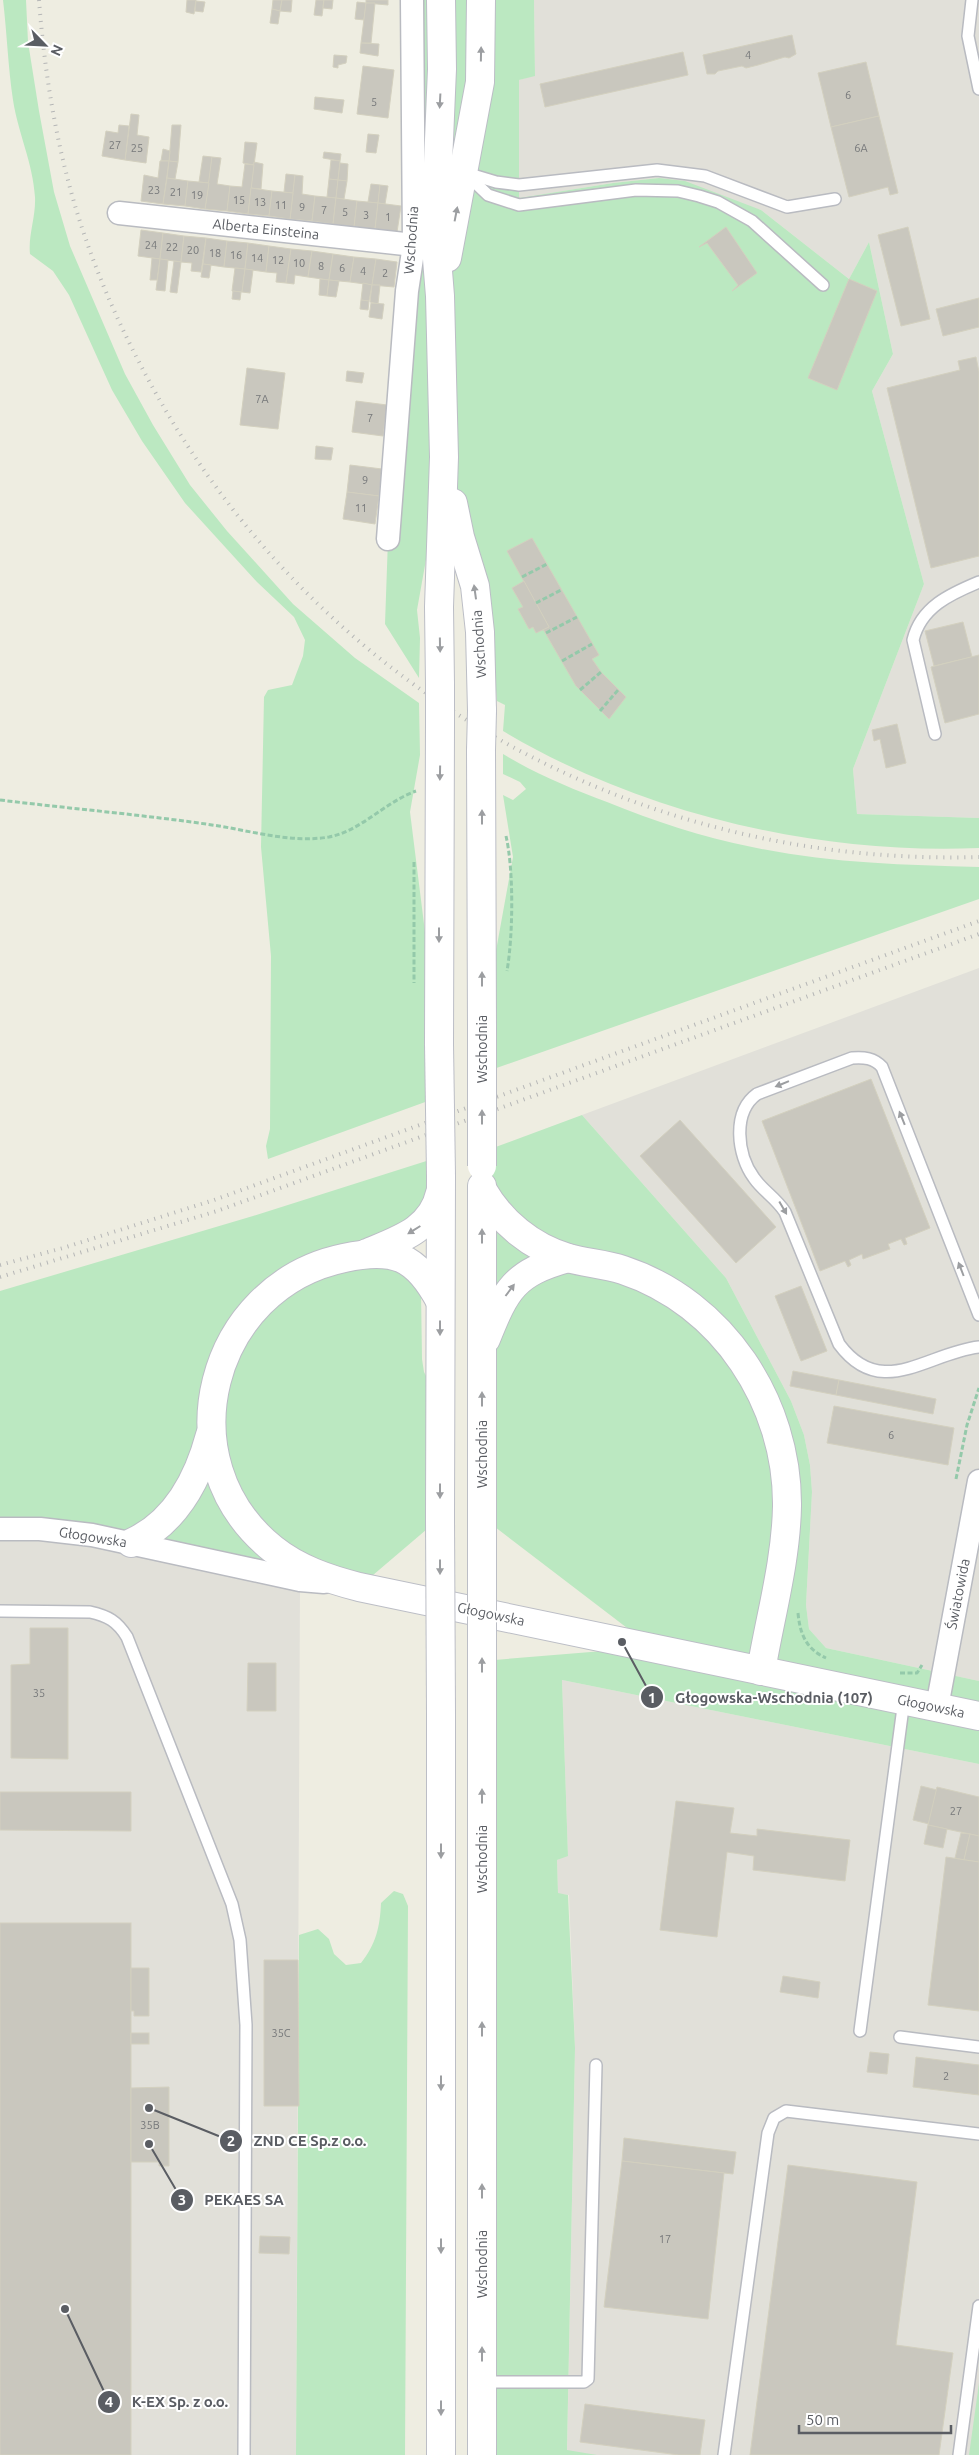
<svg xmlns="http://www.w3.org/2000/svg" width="979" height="2455" font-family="Ubuntu,sans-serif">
  <rect width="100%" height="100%" fill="#eeede1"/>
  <g fill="#e1e0d9">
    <path d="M534,0H979V818L857,814L853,769L924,584L872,391L893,354L869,242L849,279L761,210L659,178L613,183L519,198V80L535,75Z"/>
    <path d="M979,968V1681L826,1648L809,1629L806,1605L812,1492L810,1465L804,1435L791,1401L726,1278L582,1115Z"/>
    <path d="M0,1529L300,1580L296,2455H0Z"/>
    <path d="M562,1680L979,1764V2455H567L575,2048L569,1895L558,1894L557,1860L568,1855Z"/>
  </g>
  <g fill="#bbe8c1">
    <path d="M3,0H26L28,42L39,111L54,192L70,246L125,374L153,425L190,485L227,531L293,604L355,658L419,703L420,755L410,812L439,1044V1097L268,1159L266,1146L270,1129L271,956L261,847L264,697L268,690L292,685L303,656L305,640L294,617L257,582L185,503L142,441L112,390L69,295L53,271L30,254C28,235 36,217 35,197C33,163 18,133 13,100C8,67 7,33 3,0Z"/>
    <path d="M420,0H428V157L423,158Z"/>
    <path d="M450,0H469L468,73L456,149L452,155Z"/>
    <path d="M481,0H534L535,76L519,80V198L613,183L659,178L685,181L761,210L849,279L869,242L893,354L872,391L924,584L853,769L857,814L979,818V848C818,855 642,814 503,731L505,705L497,701L491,632L444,459L417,610L420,638L419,678L385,624L388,539L414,245L436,265Z"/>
    <path d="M503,754C536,774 572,789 607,802C654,821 702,837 752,847C827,863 903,865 979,867V899L482,1073V1028L513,857L503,795L513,800L526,789L520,782L503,774Z"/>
    <path d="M582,1115L726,1278L791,1401L804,1435L810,1465L812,1492L806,1605L809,1629L826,1648L979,1681V1764L562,1680L568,1856L557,1860L558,1893L568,1895L575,2048L567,2450L597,2455H482V1661L652,1647L482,1517V1152Z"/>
    <path d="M439,1157L441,1176L392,1257L421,1292L422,1359L424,1372L437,1398L440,1518L359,1587L0,1529V1291L253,1216Z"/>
    <path d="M394,1891L403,1894L408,1906L405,2455H296L299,1935L318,1929L329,1939L334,1954L346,1965L361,1963C376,1944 380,1927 381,1903Z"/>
    <path d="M979,2383V2455H969Z"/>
  </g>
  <g fill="#c9c7be" stroke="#d3d0bf">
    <path d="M187,0H196L194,14L186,12Z"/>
    <path d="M273,0H282L280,11L272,9Z"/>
    <path d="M282,0H292L291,12L280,11Z"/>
    <path d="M316,0H324L322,16L314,15Z"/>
    <path d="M324,0H333L332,9L323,8Z"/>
    <path d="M366,0H388V5L366,3Z"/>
    <path d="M196,1L205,2L203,12L195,11Z"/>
    <path d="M357,2L366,3L364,20L355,19Z"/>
    <path d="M366,3H375L371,43H361Z"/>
    <path d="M272,9L280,11L278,24L270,23Z"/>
    <path d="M792,35L796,54L789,58L785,57L758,65L746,68L742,66L718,71L715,74H707L703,55Z"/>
    <path d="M361,43L379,44L378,56L360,53Z"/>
    <path d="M683,52L688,75L545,107L540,84Z"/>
    <path d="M334,55L347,56L346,63L338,65V68L333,67Z"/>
    <path d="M866,62L879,116L831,127L818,73Z"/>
    <path d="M363,66L394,70L388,118L357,114Z"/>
    <path d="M315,97L344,100L342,113L314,109Z"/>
    <path d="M131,114L139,115L137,135L149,137L146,163L125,160Z"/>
    <path d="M879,116L898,193L890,195L888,187L849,197L831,127Z"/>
    <path d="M119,125L129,126L125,160L102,156L106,131L118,133Z"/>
    <path d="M172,125H181L178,162L169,161Z"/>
    <path d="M368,134L379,135L376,153L366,152Z"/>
    <path d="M245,142L257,143L254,165L243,163Z"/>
    <path d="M163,149L170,151L169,161H161Z"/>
    <path d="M324,152L341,154L340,161L323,158Z"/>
    <path d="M203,156L212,157L209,183L199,182Z"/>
    <path d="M212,157L221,158L217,184L230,186L227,211L205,209Z"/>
    <path d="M331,160L340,161L338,180L329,179Z"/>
    <path d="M160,161H169L163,204L141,201L144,175L158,178Z"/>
    <path d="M169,161L178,162L175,179L167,178Z"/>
    <path d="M254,162L263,164L261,189L251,188Z"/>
    <path d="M340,163L348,164L347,181L338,180Z"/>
    <path d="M245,164L254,165L248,214L227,211L230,186L242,187Z"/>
    <path d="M286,174L295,175L293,193L284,192Z"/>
    <path d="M295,175L303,176L302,194L315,196L312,221L290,219Z"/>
    <path d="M167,178L188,181L185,206L163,204Z"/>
    <path d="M329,179L338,180L336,198L327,197Z"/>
    <path d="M338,180L347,181L344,199L336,198Z"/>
    <path d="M188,181L209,183L205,209L185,206Z"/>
    <path d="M371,184L380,185L378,203L368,202Z"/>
    <path d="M380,185L388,186L385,204L378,203Z"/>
    <path d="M251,188L272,191L269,216L248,214Z"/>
    <path d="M272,191L293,193L290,219L269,216Z"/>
    <path d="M315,196L336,198L333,224L312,221Z"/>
    <path d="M336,198L357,201L354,227L333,224Z"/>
    <path d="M357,201L378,203L375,229L354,227Z"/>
    <path d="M378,203L401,206L397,232L375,229Z"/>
    <path d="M726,227L757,273L732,291L738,285L707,243L699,247Z"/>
    <path d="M908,227L930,319L901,326L878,235Z"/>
    <path d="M141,230L163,233L160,259L138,256Z"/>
    <path d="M163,233L184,236L181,262L160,259Z"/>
    <path d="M184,236L206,238L201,272L191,271L192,263L181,262Z"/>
    <path d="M206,238L227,241L224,267L203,264Z"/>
    <path d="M227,241L248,243L245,269L224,267Z"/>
    <path d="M248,243L269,246L266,272L245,269Z"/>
    <path d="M269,246L291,249L286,283L276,282L277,273L266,272Z"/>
    <path d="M291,249L312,251L308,277L295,275L294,284L286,283Z"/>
    <path d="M312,251L333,254L329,280L308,277Z"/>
    <path d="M333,254L354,257L350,282L329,280Z"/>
    <path d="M354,257L376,259L372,285L350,282Z"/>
    <path d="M152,258L160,259L157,280H150Z"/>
    <path d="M160,259L168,260L165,291L156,290Z"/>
    <path d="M376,259L397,262L394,287L372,285Z"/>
    <path d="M174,261L181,262L177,293L170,292Z"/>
    <path d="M203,264L211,265L209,278L201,277Z"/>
    <path d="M235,268L245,269L242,292L232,291Z"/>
    <path d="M245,269L253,270L250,293L242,292Z"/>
    <path d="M320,279L329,280L327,296L319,295Z"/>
    <path d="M849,279L877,291L837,390L808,378Z"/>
    <path d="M329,280L339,281L336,297L327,296Z"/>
    <path d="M363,283L372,285L369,301L361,300Z"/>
    <path d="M372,285H380L378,304L370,302Z"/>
    <path d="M233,291L241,292L240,300L232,299Z"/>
    <path d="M979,298V327L943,336L936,309Z"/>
    <path d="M361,300L369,301L368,310L360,309Z"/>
    <path d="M371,303L384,304L382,319L369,317Z"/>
    <path d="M976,357L979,372V556L931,568L887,388L960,370L958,361Z"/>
    <path d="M247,368L285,373L278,429L240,425Z"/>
    <path d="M347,371L364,373L362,383L346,381Z"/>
    <path d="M356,401L387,405L383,436L352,432Z"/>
    <path d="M316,446L333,448L331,460L315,459Z"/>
    <path d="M350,465L382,469L379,496L347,492Z"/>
    <path d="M347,492L379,496L375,524L343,519Z"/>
    <path d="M532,538L599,655L592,659L601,672L626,697L609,719L576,686L543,629L549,627L507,551Z"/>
    <path d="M524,581L549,627L536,633L533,627L529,629L518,609L523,607L512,588Z"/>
    <path d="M963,622L972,657L934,666L925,631Z"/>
    <path d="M979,655V714L945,723L931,667Z"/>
    <path d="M897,724L906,763L886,768L880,739L874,741L872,730Z"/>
    <path d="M871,1079L930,1228L905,1238L907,1244L904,1245L901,1239L888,1244L890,1249L863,1259L862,1254L849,1260L851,1265L848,1267L845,1261L820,1271L762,1121Z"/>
    <path d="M680,1120L776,1227L736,1263L640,1156Z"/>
    <path d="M801,1286L827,1351L801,1361L775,1296Z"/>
    <path d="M793,1371L839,1380L836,1395L790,1386Z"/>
    <path d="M839,1380L936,1399L933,1414L836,1395Z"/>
    <path d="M834,1406L954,1428L948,1465L827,1443Z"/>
    <path d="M30,1628H68V1759L11,1758V1665L30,1664Z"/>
    <path d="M248,1663H276V1711H247Z"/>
    <path d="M921,1786L937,1790L929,1824L913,1820Z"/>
    <path d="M937,1787L979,1797V1836L928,1825Z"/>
    <path d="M0,1792H131V1831L0,1830Z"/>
    <path d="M676,1801L734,1808L730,1833L757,1836V1829L850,1840L845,1881L753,1870L754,1856L727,1852L717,1937L660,1930Z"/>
    <path d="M928,1825L947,1829L943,1848L924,1844Z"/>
    <path d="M961,1833L970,1834L964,1860L955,1858Z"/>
    <path d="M970,1834L979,1836V1862L964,1860Z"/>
    <path d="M946,1857L979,1862V2011L928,2005Z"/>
    <rect x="0" y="1923" width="131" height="532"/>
    <path d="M264,1960H298L299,2106H264Z"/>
    <path d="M131,1968H149V2016H134V2011H131Z"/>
    <path d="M783,1976L820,1982L818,1998L780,1992Z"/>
    <rect x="131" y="2033" width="18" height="11"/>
    <path d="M870,2052L889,2054L887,2074L867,2072Z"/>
    <path d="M916,2057L979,2065V2095L913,2087Z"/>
    <path d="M169,2087V2166H159V2162H131V2088Z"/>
    <path d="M624,2138L736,2152L733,2174L622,2161Z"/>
    <path d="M622,2161L724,2173L708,2319L604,2307Z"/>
    <path d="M788,2165L917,2182L896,2345L953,2353L939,2455H750Z"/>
    <path d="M260,2236L290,2237L289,2254L259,2253Z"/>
    <path d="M585,2404L705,2420L700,2455H679L580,2442Z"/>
  </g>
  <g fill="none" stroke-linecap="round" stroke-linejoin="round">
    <defs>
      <g id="lane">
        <path d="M972,0L968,36L979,89"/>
        <path d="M465,173L488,195L519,205L636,190L678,191L699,196L718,202L752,221L823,285"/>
        <path d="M466,173L496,182L519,185L657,170L705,176L787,207L835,199"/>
        <path d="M935,734L913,640C921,607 950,594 979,582"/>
        <path d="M979,1315L882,1067C874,1058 864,1057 852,1058L757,1094C732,1112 737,1155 754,1178C763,1191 776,1198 785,1212L839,1344C881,1401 927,1353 979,1347"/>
        <path d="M0,1611L90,1612C108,1616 117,1621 127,1637L232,1904L240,1940L246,2025L244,2455"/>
        <path d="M860,2031L904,1700"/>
        <path d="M900,2037L979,2047"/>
        <path d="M482,2382H584L588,2379L596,2065"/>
        <path d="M724,2455L768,2133L774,2118L786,2111L979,2134"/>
        <path d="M959,2455L979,2306"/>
      </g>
      <g id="street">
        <path d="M119,213L414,245"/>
        <path d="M388,539L407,291L414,245L412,0"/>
        <path d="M0,1529H40L92,1535L300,1580L324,1582"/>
        <path d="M937,1707L979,1481"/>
      </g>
      <g id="secondary">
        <path d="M447,258L480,82L481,0"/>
        <path d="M453,503L460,537L475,586L480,632L482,711"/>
        <path d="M440,685L439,607L444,457L440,296L435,234L442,69L441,0"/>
        <path d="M481,750L482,1028"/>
        <path d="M439,1044L440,724"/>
        <path d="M482,1186V1517"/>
        <path d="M482,1189C501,1222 531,1247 568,1258C586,1263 605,1264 623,1270C723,1303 788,1403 787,1506C786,1562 770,1617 761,1671"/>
        <path d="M367,1253C398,1240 432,1230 440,1193"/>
        <path d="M440,1301C416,1256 394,1247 344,1258C209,1286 163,1461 273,1549C298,1569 328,1579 359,1587L979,1716"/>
        <path d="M486,1339C506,1289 514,1273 568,1258"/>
        <path d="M440,1518L441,1176"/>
        <path d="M131,1543C175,1523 198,1480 210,1435"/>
        <path d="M441,2455V1715"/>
        <path d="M482,2455V1714"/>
      </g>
    </defs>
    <use href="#lane" stroke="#b9bbc1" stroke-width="14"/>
    <use href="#street" stroke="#b9bbc1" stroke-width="25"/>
    <use href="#secondary" stroke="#bcbec6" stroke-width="30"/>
    <g stroke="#94c9aa" stroke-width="3" stroke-dasharray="5 2.5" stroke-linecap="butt">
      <path d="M522,577L547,564"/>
      <path d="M536,603L561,590"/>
      <path d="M546,633L577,617"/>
      <path d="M562,661L592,644"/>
      <path d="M580,690L601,672"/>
      <path d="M600,711L618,690"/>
      <path d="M0,800C73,809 147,815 219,826C255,832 293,843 329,837C361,831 385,802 416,791"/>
      <path d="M506,836C514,871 513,936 507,971"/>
      <path d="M414,862V983"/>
      <path d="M956,1479L967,1425L979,1388"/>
      <path d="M798,1613C800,1634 806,1649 826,1658"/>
      <path d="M900,1673H917L922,1665"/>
    </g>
    <use href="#lane" stroke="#fff" stroke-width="11"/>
    <use href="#street" stroke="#fff" stroke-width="22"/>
    <use href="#secondary" stroke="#fff" stroke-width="28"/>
    <g stroke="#b5b6b6" stroke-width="4" stroke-dasharray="1 6" stroke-linecap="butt">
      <path d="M39,0C44,66 54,131 72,195C91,263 120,329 154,390C321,691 636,867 979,857"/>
      <path d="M0,1265L63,1248L214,1200L979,921"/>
      <path d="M0,1277L217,1211L979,934"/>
    </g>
    <defs>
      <g id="secondary-bridge">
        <path d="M440,685V724"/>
        <path d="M481,750L482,711"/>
        <path d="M482,1028V1166"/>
        <path d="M439,1044L441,1176"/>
        <path d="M482,1517V1714"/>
        <path d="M440,1518L441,1715"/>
      </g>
    </defs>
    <use href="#secondary-bridge" stroke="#bcbec6" stroke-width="30" stroke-linecap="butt"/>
    <use href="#secondary-bridge" stroke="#fff" stroke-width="28"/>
  </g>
  <defs><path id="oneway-solid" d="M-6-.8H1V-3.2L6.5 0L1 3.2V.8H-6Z" transform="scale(1.25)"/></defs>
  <g fill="#9c9ea1">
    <use href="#oneway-solid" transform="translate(481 54) rotate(-89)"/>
    <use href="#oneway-solid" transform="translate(440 101) rotate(93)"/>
    <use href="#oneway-solid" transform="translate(456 214) rotate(-79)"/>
    <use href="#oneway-solid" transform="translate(475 592) rotate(-98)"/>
    <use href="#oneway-solid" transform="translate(440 645) rotate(89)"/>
    <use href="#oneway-solid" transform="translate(440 773) rotate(91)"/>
    <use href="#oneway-solid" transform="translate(482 817) rotate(-90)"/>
    <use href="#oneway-solid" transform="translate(439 935) rotate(90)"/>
    <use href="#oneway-solid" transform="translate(482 979) rotate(-90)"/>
    <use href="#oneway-solid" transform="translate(782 1084) rotate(158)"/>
    <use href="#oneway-solid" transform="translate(482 1117) rotate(-90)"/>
    <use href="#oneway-solid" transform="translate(902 1118) rotate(-112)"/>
    <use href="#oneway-solid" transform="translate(783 1208) rotate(60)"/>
    <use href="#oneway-solid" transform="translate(414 1230) rotate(148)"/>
    <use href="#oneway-solid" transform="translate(482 1236) rotate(-90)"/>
    <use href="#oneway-solid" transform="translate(961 1269) rotate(-111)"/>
    <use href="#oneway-solid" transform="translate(510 1290) rotate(-53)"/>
    <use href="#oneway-solid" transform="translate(440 1328) rotate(90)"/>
    <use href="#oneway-solid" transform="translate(482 1399) rotate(-90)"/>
    <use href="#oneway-solid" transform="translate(440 1491) rotate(90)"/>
    <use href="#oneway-solid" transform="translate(440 1567) rotate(90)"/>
    <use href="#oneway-solid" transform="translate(482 1665) rotate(-90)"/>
    <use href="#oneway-solid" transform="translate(482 1796) rotate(-90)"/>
    <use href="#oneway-solid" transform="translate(441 1851) rotate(90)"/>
    <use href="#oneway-solid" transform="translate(482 2029) rotate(-90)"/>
    <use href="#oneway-solid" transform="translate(441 2083) rotate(90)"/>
    <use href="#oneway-solid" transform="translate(482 2191) rotate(-90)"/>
    <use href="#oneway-solid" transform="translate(441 2246) rotate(90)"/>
    <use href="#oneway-solid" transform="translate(482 2354) rotate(-90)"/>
    <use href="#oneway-solid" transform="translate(441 2408) rotate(90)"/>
  </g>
  <g text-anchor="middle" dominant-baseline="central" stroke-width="4" stroke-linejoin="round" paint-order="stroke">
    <g font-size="11" fill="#76787a">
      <text x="748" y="55">4</text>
      <text x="848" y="95">6</text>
      <text x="374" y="102">5</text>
      <text x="115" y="145">27</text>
      <text x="137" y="148">25</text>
      <text x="861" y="148">6A</text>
      <text x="154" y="190">23</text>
      <text x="176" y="192">21</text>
      <text x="197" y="195">19</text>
      <text x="239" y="200">15</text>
      <text x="260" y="202">13</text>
      <text x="281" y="205">11</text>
      <text x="302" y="207">9</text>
      <text x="324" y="210">7</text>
      <text x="345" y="212">5</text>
      <text x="366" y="215">3</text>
      <text x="388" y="217">1</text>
      <text x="151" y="245">24</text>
      <text x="172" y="247">22</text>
      <text x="193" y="250">20</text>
      <text x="215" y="253">18</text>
      <text x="236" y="255">16</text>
      <text x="257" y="258">14</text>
      <text x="278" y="260">12</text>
      <text x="299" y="263">10</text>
      <text x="321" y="266">8</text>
      <text x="342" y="268">6</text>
      <text x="363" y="271">4</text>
      <text x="385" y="273">2</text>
      <text x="262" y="399">7A</text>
      <text x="370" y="418">7</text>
      <text x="365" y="480">9</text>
      <text x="361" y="508">11</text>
      <text x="891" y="1435">6</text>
      <text x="39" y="1693">35</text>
      <text x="956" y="1811">27</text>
      <text x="281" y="2033">35C</text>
      <text x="946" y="2076">2</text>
      <text x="150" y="2125">35B</text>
      <text x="665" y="2239">17</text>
    </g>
    <g font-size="14" fill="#5a5d63" stroke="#fff">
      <text transform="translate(266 229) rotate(6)">Alberta Einsteina</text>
      <text transform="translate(411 240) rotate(-86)">Wschodnia</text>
      <text transform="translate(479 644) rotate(-94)">Wschodnia</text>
      <text transform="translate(482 1049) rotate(-90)">Wschodnia</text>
      <text transform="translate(482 1454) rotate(-90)">Wschodnia</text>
      <text transform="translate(93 1537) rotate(9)">Głogowska</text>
      <text transform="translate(958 1594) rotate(-79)">Światowida</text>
      <text transform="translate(491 1614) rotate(12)">Głogowska</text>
      <text transform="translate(931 1706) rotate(12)">Głogowska</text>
      <text transform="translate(482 1859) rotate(-90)">Wschodnia</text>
      <text transform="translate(482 2264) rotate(-90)">Wschodnia</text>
    </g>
  </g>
  <path fill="none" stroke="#5a5d63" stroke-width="2" d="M622 1642L652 1697M149 2108L231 2141M149 2144L182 2200M65 2309L109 2402"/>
  <g fill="#5a5d63" stroke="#fff" stroke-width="2">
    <circle cx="622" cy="1642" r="5"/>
    <circle cx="149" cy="2108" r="5"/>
    <circle cx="149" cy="2144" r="5"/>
    <circle cx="65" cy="2309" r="5"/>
    <circle cx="652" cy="1697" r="12"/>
    <circle cx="231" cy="2141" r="12"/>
    <circle cx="182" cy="2200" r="12"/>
    <circle cx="109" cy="2402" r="12"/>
  </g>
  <g font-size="15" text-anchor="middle" font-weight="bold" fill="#fff">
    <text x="652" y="1703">1</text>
    <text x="231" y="2146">2</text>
    <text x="182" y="2205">3</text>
    <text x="109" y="2407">4</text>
  </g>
  <g font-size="15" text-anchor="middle" font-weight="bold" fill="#5a5d63" stroke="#fff" stroke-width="4" stroke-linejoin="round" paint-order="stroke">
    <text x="774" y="1703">Głogowska-Wschodnia (107)</text>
    <text x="310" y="2146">ZND CE Sp.z o.o.</text>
    <text x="244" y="2205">PEKAES SA</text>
    <text x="180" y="2407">K-EX Sp. z o.o.</text>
  </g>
  <g transform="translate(45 45) rotate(114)" stroke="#ffffff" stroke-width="4" paint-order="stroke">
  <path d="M0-4L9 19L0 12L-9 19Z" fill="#5a5d63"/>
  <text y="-8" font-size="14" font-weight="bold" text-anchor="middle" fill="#5a5d63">N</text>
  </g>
  <path d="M799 2425v8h152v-8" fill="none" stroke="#5a5d63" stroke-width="2.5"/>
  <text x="806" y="2425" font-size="15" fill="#5a5d63" stroke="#ffffff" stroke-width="4" paint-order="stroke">50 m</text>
</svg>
